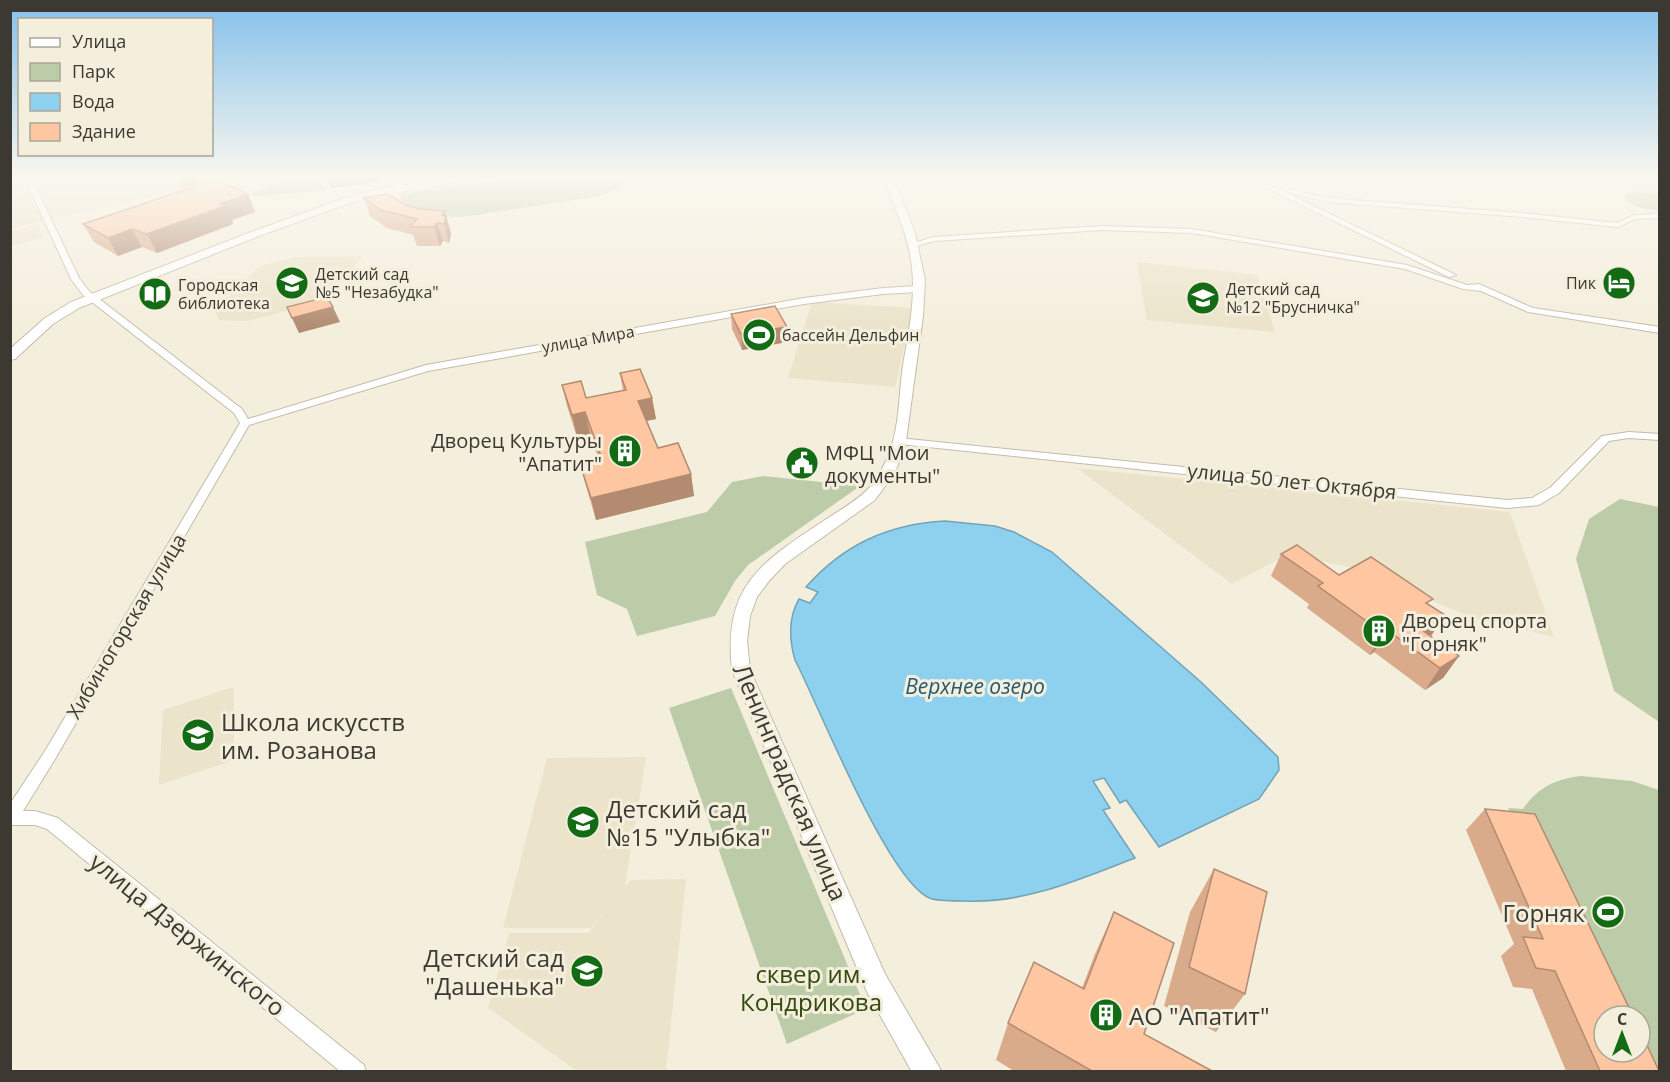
<svg xmlns="http://www.w3.org/2000/svg" width="1670" height="1082" font-family="'Open Sans',sans-serif">
  <rect width="100%" height="100%" fill="#f4eedc"/>
  <g fill="#ebe3ca">
    <path d="M10,177H221L175,192L11,228Z"/>
    <path d="M1613,177H1659V214L1648,213Z"/>
    <path d="M38,225L43,238L11,246V231Z"/>
    <path d="M362,256L329,300L247,321L219,320L215,310L260,266L296,257Z"/>
    <path d="M1137,262L1257,275L1275,332L1147,320Z"/>
    <path d="M812,302L913,308L895,387L788,378Z"/>
    <path d="M1077,468L1510,512L1554,637L1471,617L1354,568L1288,554L1232,584Z"/>
    <path d="M234,687V760L159,785L163,710Z"/>
    <path d="M646,757L625,886L631,880L686,879L666,1071H577L488,1008L509,933H588L610,906L591,928H503L547,758Z"/>
  </g>
  <g fill="#bccca9">
    <path d="M290,177H317L326,191L253,196V192Z"/>
    <path d="M519,177H630L622,187L599,196L462,217L431,216L401,204V194Z"/>
    <path d="M1631,192L1659,194V210C1647,209 1628,208 1623,195Z"/>
    <path d="M763,476L860,486L748,565L735,581L715,616L637,636L627,609L597,595L585,542L707,512L732,482Z"/>
    <path d="M1620,499L1659,507V722L1614,691L1576,559L1589,519Z"/>
    <path d="M731,688L866,1009L787,1044L669,708Z"/>
    <path d="M1581,776L1632,781L1659,790V1071L1640,1052V1016H1604L1508,808L1523,809C1538,787 1556,779 1581,776Z"/>
  </g>
  <path fill="#8dd1ef" stroke="#74a3b6" stroke-width="1.5" d="M945,521L995,526L1014,532L1052,552L1201,682L1278,757L1279,770L1259,799L1159,847L1126,800L1120,803L1104,778L1093,781L1110,808L1103,810L1135,858C1080,879 1025,904 964,901C954,901 942,901 932,899C890,887 818,704 795,660C789,639 788,618 799,599L810,603L818,592L806,587C844,544 889,524 945,521Z"/>
  <g fill="none" stroke-linecap="round" stroke-linejoin="round">
    <defs>
      <g id="street">
        <path d="M24,177H31L79,278L89,291L242,409L248,419L426,365L804,298L883,288L918,286L922,289L918,292L883,294L804,304L428,371L249,425L55,759L23,811H35L58,818L364,1065L366,1072H341L47,829L35,825H10V804L45,751L240,423L234,413L83,295L71,279Z"/>
        <path d="M1244,177H1254L1456,275L1449,277Z"/>
        <path d="M400,180L406,181L397,192H391L390,190Z"/>
        <path d="M1290,189L1328,198L1522,213L1617,223L1634,215L1660,214V218L1635,219L1618,227L1522,217L1328,202L1290,193Z"/>
        <path d="M1102,226L1192,229L1407,265L1467,285L1479,284L1533,308L1660,327V333L1528,312L1481,291L1463,289L1405,269L1192,233L1102,230L934,241L913,247L909,245L933,237Z"/>
        <path d="M1629,432L1660,434V440L1629,438L1609,441L1559,493L1539,505L1507,508L899,444L894,441L899,438L1507,500L1532,498L1551,487L1602,436Z"/>
      </g>
      <g id="secondary">
        <path d="M459,177H486L358,200L259,236L79,308L53,324L15,359L10,360V349L45,318L71,302L251,232L351,196L384,188Z"/>
        <path d="M883,177H893L915,233L925,280L923,316L905,448L894,474L875,500L785,564L769,581L757,597L750,616L747,641L750,670L885,974L942,1072H912L867,992L732,670C723,586 760,563 825,520C840,510 857,501 869,488C879,477 886,462 891,448C899,424 899,397 902,372C907,338 916,303 912,268C909,237 895,207 883,177Z"/>
      </g>
    </defs>
    <use href="#street" stroke="#c2bcab" stroke-width="2"/>
    <use href="#secondary" stroke="#c2bcab" stroke-width="2"/>
    <use href="#street" fill="#fff" fill-rule="evenodd"/>
    <use href="#secondary" fill="#fff" fill-rule="evenodd"/>
  </g>
  <g fill="#daab8b">
    <path d="M179,177H208L248,194L255,212L232,220L233,224L157,253L142,247L118,256L94,242L83,224L185,189Z"/>
    <path d="M364,198L421,209L445,211L451,234L449,243L443,241L440,246H417L413,235L387,228L370,216Z"/>
    <path d="M731,314L787,342L742,350L732,329Z"/>
    <path d="M620,373L652,398L656,419L646,421L658,448L691,474L694,496L596,520L586,486L580,464L599,460L590,434L577,437L567,406L562,385L586,398L623,391Z"/>
    <path d="M1281,554L1445,615L1431,636L1459,656L1443,678L1425,690L1374,652L1370,655L1307,608L1309,604L1271,576Z"/>
    <path d="M1485,809L1659,1071H1566L1532,989L1513,987L1501,956L1514,944L1466,830Z"/>
    <path d="M1214,869L1245,994L1216,1032L1164,1006L1190,912Z"/>
    <path d="M1114,912L1144,1034L1212,1071H1014L996,1060L1008,1023L1082,988L1095,954Z"/>
  </g>
  <g fill="#b28b71">
    <path d="M327,177H379V182L331,188Z"/>
    <path d="M248,194L255,212L232,220L233,224L157,253L147,234L220,204Z"/>
    <path d="M445,211L451,234L449,243L444,224L442,215Z"/>
    <path d="M437,223L443,241L440,246L434,227Z"/>
    <path d="M132,229L142,247L118,256L108,238Z"/>
    <path d="M333,307L340,322L299,333L292,318Z"/>
    <path d="M787,327V342L742,350L741,334Z"/>
    <path d="M652,398L656,419L641,422L638,401Z"/>
    <path d="M585,412L590,434L577,437L572,415Z"/>
    <path d="M691,474L694,496L596,520L591,498Z"/>
    <path d="M1445,615L1430,637L1422,630Z"/>
    <path d="M1387,630L1374,652L1370,655L1383,633Z"/>
    <path d="M1459,656L1443,678L1425,690L1440,668Z"/>
  </g>
  <g fill="#fec7a2" stroke="#b28b71" stroke-width="1.5">
    <path d="M184,177H208L248,194L220,204L225,206L147,234L132,229L108,238L83,224L200,185Z"/>
    <path d="M387,194L405,205L421,209L445,211L442,215L446,216L444,224L437,223L434,227H410L417,219L381,210L364,198Z"/>
    <path d="M327,297L333,307L292,318L287,307Z"/>
    <path d="M775,306L787,327L741,334L731,314Z"/>
    <path d="M640,369L652,398L638,401L658,448L678,443L691,474L591,498L580,464L602,459L585,412L572,415L562,385L581,381L586,398L626,390L620,373Z"/>
    <path d="M1297,545L1339,575L1371,557L1433,599L1426,603L1445,615L1422,630L1459,656L1440,668L1387,630L1383,633L1318,586L1323,583L1281,554Z"/>
    <path d="M1485,809L1535,814L1633,1016H1604V1052H1640V1030L1659,1071H1600L1555,971L1536,968L1523,937L1543,939Z"/>
    <path d="M1214,869L1267,892L1245,994L1189,967Z"/>
    <path d="M1114,912L1174,943L1144,1034L1212,1071H1092L1008,1023L1034,962L1084,989Z"/>
  </g>
  <linearGradient id="sky" x2="0" y2="1"><stop stop-color="#83c0eb"/><stop offset="0.54" stop-color="#faf7ef"/><stop offset="1" stop-color="#faf7ef" stop-opacity="0"/></linearGradient>
  <rect width="1670" height="329" fill="url(#sky)"/>
  <defs>
    <symbol id="school-disc" viewBox="-11 -11 22 22"><circle r="9.5" fill="#136b14" stroke="#f4eedc"/><path d="M0-5L7-2L0 1L-7-2ZM-4 1L0 2.5L4 1V4Q0 6-4 4Z" fill="#fff"/></symbol>
    <symbol id="hotel-disc" viewBox="-11 -11 22 22"><circle r="9.5" fill="#136b14" stroke="#f4eedc"/><path d="M-6-4.5h1.5V1H6V5H4.5V3h-9V5H-6ZM-4 0a1.8 1.8 0 1 1 3.6 0ZM.5 0V-2.5h3Q6-2.5 6 0Z" fill="#fff"/></symbol>
    <symbol id="library-disc" viewBox="-11 -11 22 22"><circle r="9.5" fill="#136b14" stroke="#f4eedc"/><path d="M-6-4Q-3-5.5-.7-3.5V5Q-3 3-6 4ZM6-4Q3-5.5 .7-3.5V5Q3 3 6 4Z" fill="#fff"/></symbol>
    <symbol id="stadium-disc" viewBox="-11 -11 22 22"><circle r="9.5" fill="#136b14" stroke="#f4eedc"/><path d="M0-5a6.5 5 0 1 0 0 10a6.5 5 0 1 0 0-10ZM-3.5-1.8h7v3.6h-7Z" fill="#fff"/></symbol>
    <symbol id="building-disc" viewBox="-11 -11 22 22"><circle r="9.5" fill="#136b14" stroke="#f4eedc"/><path d="M-4-6H4V6H1V3H-1V6H-4ZM-2.5-4.3h1.7v1.8h-1.7ZM.8-4.3h1.7v1.8H.8ZM-2.5-1h1.7V.8h-1.7ZM.8-1h1.7V.8H.8Z" fill="#fff"/></symbol>
    <symbol id="civic-disc" viewBox="-11 -11 22 22"><circle r="9.5" fill="#136b14" stroke="#f4eedc"/><path d="M-.6-6.5H3V-4.5H.6V-3L4-1V1h2V6H-6V1h2V-1L-.6-3ZM-1.2 2.5V6h2.4V2.5Z" fill="#fff"/></symbol>
  </defs>
  <g fill-rule="evenodd">
    <use href="#school-disc" x="273" y="264" width="38" height="38"/>
    <use href="#hotel-disc" x="1600" y="264" width="38" height="38"/>
    <use href="#library-disc" x="136" y="275" width="38" height="38"/>
    <use href="#school-disc" x="1184" y="279" width="38" height="38"/>
    <use href="#stadium-disc" x="740" y="316" width="38" height="38"/>
    <use href="#building-disc" x="606" y="432" width="38" height="38"/>
    <use href="#civic-disc" x="783" y="444" width="38" height="38"/>
    <use href="#building-disc" x="1360" y="612" width="38" height="38"/>
    <use href="#school-disc" x="179" y="716" width="38" height="38"/>
    <use href="#school-disc" x="564" y="803" width="38" height="38"/>
    <use href="#stadium-disc" x="1589" y="893" width="38" height="38"/>
    <use href="#school-disc" x="568" y="952" width="38" height="38"/>
    <use href="#building-disc" x="1087" y="996" width="38" height="38"/>
  </g>
  <g text-anchor="middle" dominant-baseline="central" stroke-width="6" stroke-linejoin="round" paint-order="stroke">
    <g font-size="16" fill="#3b3932" stroke="#f4eedc" text-anchor="start">
      <text x="315" y="274">Детский сад<tspan x="315" dy="18">№5 "Незабудка"</tspan></text>
      <text x="1596" y="283" text-anchor="end">Пик</text>
      <text x="178" y="285">Городская<tspan x="178" dy="18">библиотека</tspan></text>
      <text x="1226" y="289">Детский сад<tspan x="1226" dy="18">№12 "Брусничка"</tspan></text>
      <text x="782" y="335">бассейн Дельфин</text>
    </g>
    <g font-size="16" fill="#3b3932" stroke="#f4eedc">
      <text transform="translate(588 339) rotate(-10)">улица Мира</text>
    </g>
    <g font-size="20" fill="#3b3932" stroke="#f4eedc" text-anchor="start">
      <text x="602" y="440" text-anchor="end">Дворец Культуры<tspan x="602" dy="23">"Апатит"</tspan></text>
      <text x="825" y="452">МФЦ "Мои<tspan x="825" dy="23">документы"</tspan></text>
      <text x="1402" y="620">Дворец спорта<tspan x="1402" dy="23">"Горняк"</tspan></text>
    </g>
    <g font-size="20" fill="#3b3932" stroke="#f4eedc">
      <text transform="translate(1292 481) rotate(6)">улица 50 лет Октября</text>
      <text transform="translate(126 626) rotate(-59)">Хибиногорская улица</text>
    </g>
    <g font-size="21" font-style="italic" fill="#255a70" stroke="#f4eedc">
      <text x="975" y="686">Верхнее озеро</text>
    </g>
    <g font-size="24" fill="#3b3932" stroke="#f4eedc" text-anchor="start">
      <text x="221" y="721">Школа искусств<tspan x="221" dy="28">им. Розанова</tspan></text>
      <text x="606" y="808">Детский сад<tspan x="606" dy="28">№15 "Улыбка"</tspan></text>
      <text x="1585" y="912" text-anchor="end">Горняк</text>
      <text x="564" y="957" text-anchor="end">Детский сад<tspan x="564" dy="28">"Дашенька"</tspan></text>
      <text x="1129" y="1015">АО "Апатит"</text>
    </g>
    <g font-size="24" fill="#3b3932" stroke="#f4eedc">
      <text transform="translate(791 782) rotate(67)">Ленинградская улица</text>
      <text transform="translate(188 934) rotate(39)">улица Дзержинского</text>
    </g>
    <g font-size="24" fill="#34490c" stroke="#f4eedc">
      <text x="811" y="973">сквер им.<tspan x="811" dy="28">Кондрикова</tspan></text>
    </g>
  </g>
  <rect width="1670" height="1082" fill="none" stroke="#3b3932" stroke-width="24"/>
  <rect x="18" y="18" width="195" height="138" fill="#f4eedc" stroke="#aaa698" stroke-width="1.5"/>
  <rect x="30" y="38" width="30" height="9" fill="#ffffff" stroke="#aaa698" stroke-width="1.5"/>
  <text x="72" y="48" font-size="18" fill="#3b3932">Улица</text>
  <rect x="30" y="63" width="30" height="18" fill="#bccca9" stroke="#aaa698" stroke-width="1.5"/>
  <text x="72" y="78" font-size="18" fill="#3b3932">Парк</text>
  <rect x="30" y="93" width="30" height="18" fill="#8dd1ef" stroke="#aaa698" stroke-width="1.5"/>
  <text x="72" y="108" font-size="18" fill="#3b3932">Вода</text>
  <rect x="30" y="123" width="30" height="18" fill="#fec7a2" stroke="#aaa698" stroke-width="1.5"/>
  <text x="72" y="138" font-size="18" fill="#3b3932">Здание</text>
  <g transform="translate(1622 1034)"><circle r="28" fill="#f4eedc" stroke="#aaa698" stroke-width="1.5"/>
  <path d="M0-4.5L10 22L0 15L-10 22Z" fill="#136b14"/>
  <text y="-9" font-size="16" font-weight="bold" text-anchor="middle" fill="#3b3932">С</text>
  </g>
</svg>
